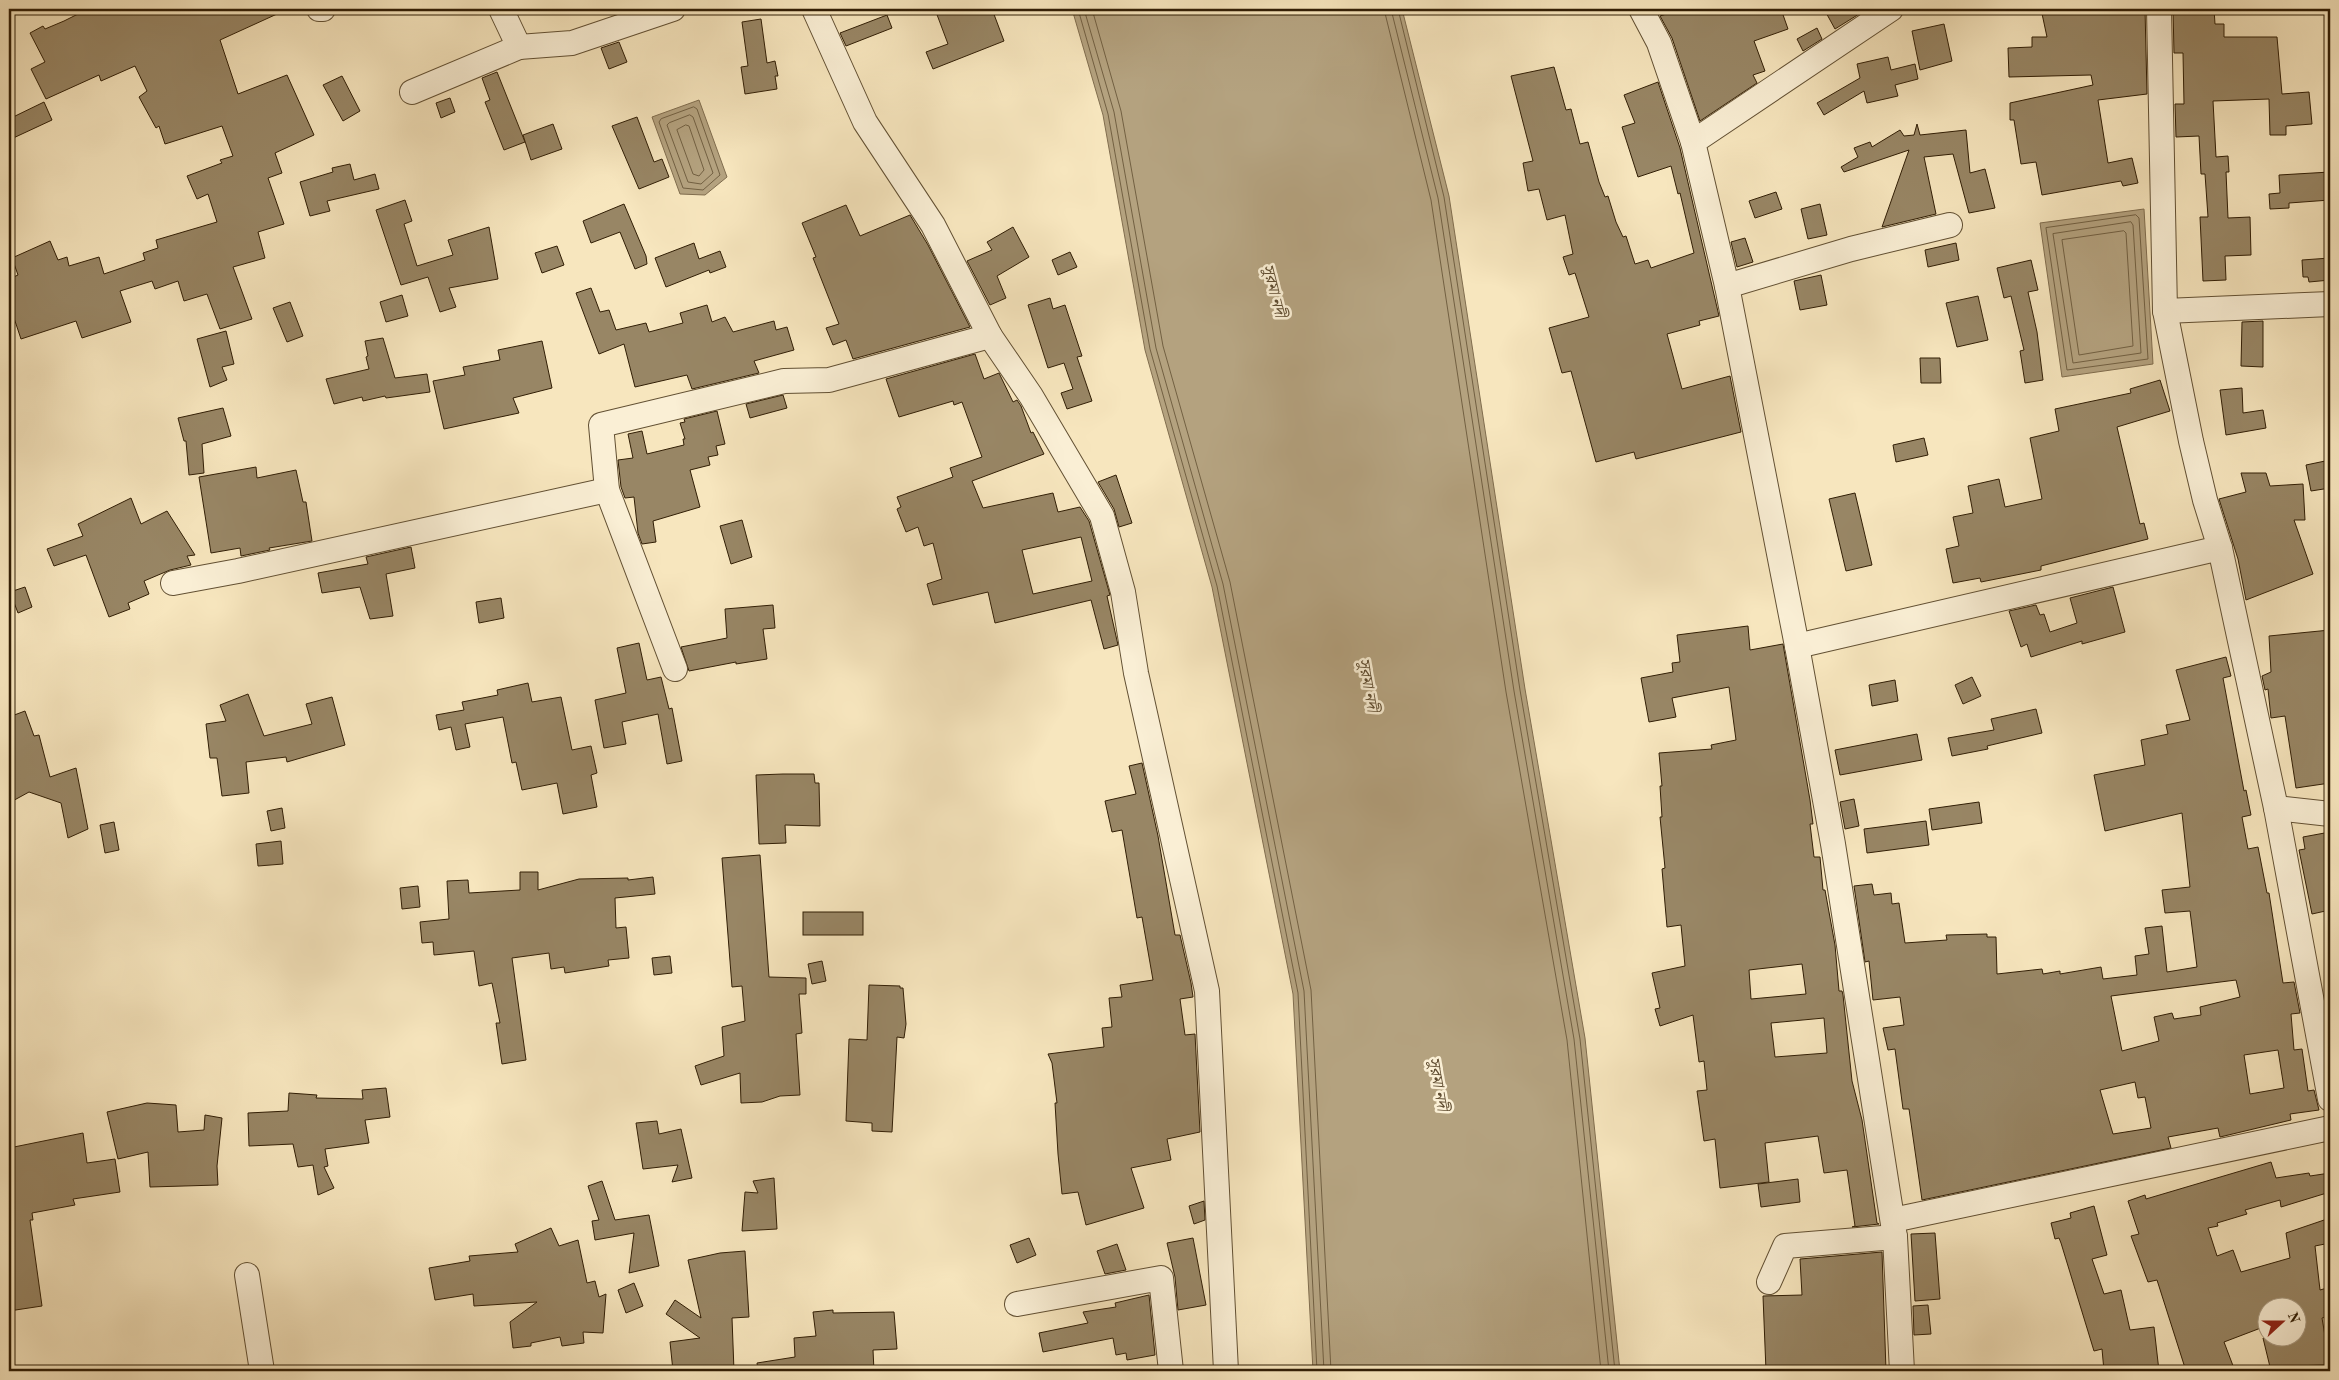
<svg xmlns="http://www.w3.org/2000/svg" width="2339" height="1380" font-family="'Old Standard TT','Noto Serif Bengali',serif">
  <rect width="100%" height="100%" fill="#f7e6be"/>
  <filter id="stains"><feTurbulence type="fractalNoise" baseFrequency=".004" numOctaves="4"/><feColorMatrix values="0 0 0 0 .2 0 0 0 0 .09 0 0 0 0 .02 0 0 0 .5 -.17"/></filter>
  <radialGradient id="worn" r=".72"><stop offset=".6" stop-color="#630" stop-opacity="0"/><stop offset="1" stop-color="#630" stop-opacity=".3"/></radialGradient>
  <g fill="#b4a27f" stroke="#806d4e">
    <path d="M1072,9H1402L1449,196L1525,689L1585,1038L1620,1371H1313L1293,994L1212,587L1145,350L1103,115Z"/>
    <path d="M699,100L727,177L705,195L680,194L652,117Z"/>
    <path d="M2144,209L2153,364L2062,377L2040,223Z"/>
  </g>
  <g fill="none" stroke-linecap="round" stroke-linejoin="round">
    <g stroke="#726042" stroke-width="1">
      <path d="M1078,9L1108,114L1150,349L1217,586L1298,993L1317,1371"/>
      <path d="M1084,9L1114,112L1156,348L1223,584L1304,991L1324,1371"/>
      <path d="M1092,9L1121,111L1163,346L1230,582L1311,990L1331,1371"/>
      <path d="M1384,9L1431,200L1506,692L1567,1040L1601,1371"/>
      <path d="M1391,9L1438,198L1514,691L1574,1039L1609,1371"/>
      <path d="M1398,9L1444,197L1520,690L1580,1039L1615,1371"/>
      <path d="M694,107L697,109L720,175L703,190L683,188L659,122L661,119Z"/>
      <path d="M690,115L693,117L713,173L701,184L688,182L667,125L669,123Z"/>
      <path d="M686,125L689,126L704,170L699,176L693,174L677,130Z"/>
      <path d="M2136,215L2139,218L2148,359L2067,370L2046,228Z"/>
      <path d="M2131,222L2133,225L2141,353L2073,363L2053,234Z"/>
      <path d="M2124,231L2126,233L2133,346L2079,355L2062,240Z"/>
    </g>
  </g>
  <g fill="#988665" stroke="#311e05" fill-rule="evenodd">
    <path d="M88,9H288L220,40L238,94L287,75L314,135L275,153L282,173L268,178L284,224L258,232L265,258L233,267L252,319L220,329L207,294L184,301L178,281L155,289L152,281L120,291L131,322L82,338L76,321L21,339L9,303V279L18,275L12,258L50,241L58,260L67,257L69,266L99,257L104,274L145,260L143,253L158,248L156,240L217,222L208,194L197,199L187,176L222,163L220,160L233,156L222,126L165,144L159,126L156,128L139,97L147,91L135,66L101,81L99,75L46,99L31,69L45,62L30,33L43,26L45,29L64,21Z"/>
    <path d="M944,9H992L1004,41L933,69L926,52L948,44L936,12Z"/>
    <path d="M1682,9H1781L1788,29L1754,41L1765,71L1753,75L1757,83L1700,121L1672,38L1660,16Z"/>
    <path d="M1824,9H1867L1835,29Z"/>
    <path d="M2041,9H2145L2147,94L2098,100L2108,163L2132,158L2138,183L2123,186L2121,181L2042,195L2036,162L2021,164L2014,120H2010V103L2093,85L2091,75L2009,77L2008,48L2032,47V37H2047Z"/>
    <path d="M2173,9H2214L2215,24H2224V37H2277L2282,94L2309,92L2312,124L2286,126V135H2270L2269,99L2213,101L2216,157L2228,156L2229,172H2226L2228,218L2250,217L2251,255L2225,256L2226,280L2203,281L2200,217H2208L2205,174H2201L2199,136L2176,137L2175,104H2184L2183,53H2174Z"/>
    <path d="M887,15L892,28L846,46L840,33Z"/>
    <path d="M761,19L767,63L775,61L778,76H775L777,89L745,94L741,67L748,66L742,22Z"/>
    <path d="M1944,24L1952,61L1920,70L1912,31Z"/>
    <path d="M1817,28L1822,39L1803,51L1797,39Z"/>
    <path d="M619,42L627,62L609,69L601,48Z"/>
    <path d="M1888,57L1891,70L1915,64L1918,79L1895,85L1898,96L1867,103L1864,91L1824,115L1817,103L1860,78L1857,64Z"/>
    <path d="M1554,67L1566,110L1571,109L1580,144L1588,142L1599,182L1605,197L1608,196L1616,222L1623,237L1626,236L1635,264L1648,260L1651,268L1694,253L1680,193L1678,194L1671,166L1638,177L1622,127L1635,123L1624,95L1658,82L1680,148L1719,316L1699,321L1700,325L1667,334L1682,389L1730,376L1741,432L1636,459L1634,452L1596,462L1571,371L1562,373L1549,328L1589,317L1575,273L1569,275L1563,257L1573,254L1565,215L1547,220L1539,189L1528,191L1523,163L1533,161L1511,76Z"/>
    <path d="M497,72L525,142L504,150L485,102L490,100L482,78Z"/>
    <path d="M342,76L360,111L343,121L323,85Z"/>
    <path d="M450,98L455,112L441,118L436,103Z"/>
    <path d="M44,102L52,120L9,140V119Z"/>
    <path d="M637,117L654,162L662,159L669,177L639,189L612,126Z"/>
    <path d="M553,124L562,149L531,160L523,135Z"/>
    <path d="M1917,124L1920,135L1966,130L1970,173L1985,169L1995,208L1969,213L1953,154L1924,157L1936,214L1882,227L1909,150L1844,172L1841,167L1858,157L1854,148L1870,142L1872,147L1900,130L1904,136L1914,135Z"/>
    <path d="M350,164L354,180L375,174L379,189L327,201L330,211L310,216L300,182L333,172L332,168Z"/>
    <path d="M2330,172V200L2289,203V208L2270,209L2269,194L2280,193L2279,175Z"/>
    <path d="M1776,192L1782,209L1755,218L1749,201Z"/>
    <path d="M405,200L412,221L404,224L417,266L453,255L448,240L489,227L498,279L449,288L456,307L440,312L428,277L401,285L376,210Z"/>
    <path d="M624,204L646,256L647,264L635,269L620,232L591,243L583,221Z"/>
    <path d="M1820,204L1827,235L1808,239L1801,209Z"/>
    <path d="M846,205L860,236L910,215L928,245L970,327L853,359L846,340L833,345L826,328L839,324L813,258L816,257L802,223Z"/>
    <path d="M1013,227L1029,257L997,276L1006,298L990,305L967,261L992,250L987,242Z"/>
    <path d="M1745,238L1753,262L1737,267L1731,242Z"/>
    <path d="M694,243L699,259L720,251L726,267L710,273L709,270L666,287L655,258Z"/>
    <path d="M1956,243L1959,260L1928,267L1925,250Z"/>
    <path d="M557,246L564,265L542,273L535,253Z"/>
    <path d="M1070,252L1077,267L1058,275L1052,260Z"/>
    <path d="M2330,258V280L2309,282L2308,277H2303L2302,260Z"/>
    <path d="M2031,260L2038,290L2028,292L2037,332L2043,380L2025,383L2020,351L2024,350L2011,296L2004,298L1997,268Z"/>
    <path d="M1821,275L1827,305L1800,310L1794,281Z"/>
    <path d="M591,288L600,312L609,310L616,330L646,323L649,332L683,323L680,313L707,305L712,322L725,317L733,332L774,321L776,330L787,327L794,350L754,361L759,373L692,389L687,375L635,387L624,344L599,354L576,293Z"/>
    <path d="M402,295L408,316L386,322L380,302Z"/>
    <path d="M1978,296L1988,340L1957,347L1946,303Z"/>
    <path d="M1050,298L1053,309L1065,305L1082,356L1077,357L1092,401L1067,409L1061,393L1073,389L1064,363L1048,368L1028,305Z"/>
    <path d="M290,302L303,336L287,342L273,308Z"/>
    <path d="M2263,321V367L2241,366L2242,322Z"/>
    <path d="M226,331L234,364L222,367L227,380L210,387L197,339Z"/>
    <path d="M383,338L395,378L427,374L430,392L386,398L385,396L363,401L362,397L334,404L326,379L369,369L366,357L368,356L365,341Z"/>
    <path d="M542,341L552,388L513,398L519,413L444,429L433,381L465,375L463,367L500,360L498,350Z"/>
    <path d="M975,354L984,379L999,373L1013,402L1017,400L1021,406L1031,433L1033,432L1044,454L972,481L983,508L1053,493L1058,512L1080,507L1089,521L1110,595L1107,596L1118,645L1104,649L1091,600L995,623L988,592L933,605L927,584L942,579L933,543L924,546L918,527L906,532L897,509L901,507L897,497L953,477L950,468L982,457L962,402L954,405L953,401L899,417L886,379ZM1081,537L1092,581L1033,594L1022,550Z"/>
    <path d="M1920,358H1940L1941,383H1921Z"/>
    <path d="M2160,380L2170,411L2117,427L2140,524L2144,523L2148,539L2041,566V570L1981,582L1980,578L1953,583L1946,549L1959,546L1953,517L1973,513L1968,486L1999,479L2005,507L2042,499L2030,438L2059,431L2055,409L2131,393L2130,389Z"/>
    <path d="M2242,388L2243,413L2263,410L2266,428L2226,435L2220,390Z"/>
    <path d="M783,395L787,408L750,418L746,404Z"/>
    <path d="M223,408L231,436L202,444L204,473L189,475L186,441H184L178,418Z"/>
    <path d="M717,411L725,444L716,446L718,455L708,457L710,465L690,470L700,507L653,521L656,542L642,544L638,533L634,497L625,498L621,487L618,460L633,458L628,434L642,431L647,454L684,445L683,439H685L680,423L685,422L684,419Z"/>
    <path d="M1924,438L1928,455L1896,462L1893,445Z"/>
    <path d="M2330,460V488L2311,491L2306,465Z"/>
    <path d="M256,467L257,478L296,470L303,502H306L312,541L269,548L270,550L241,556L240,548L211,553L199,477Z"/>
    <path d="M2241,473H2266L2270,486L2303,484L2305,520H2294L2313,574L2246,600L2238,559L2219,499L2246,492Z"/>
    <path d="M1116,475L1132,523L1119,527L1114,509L1098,482Z"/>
    <path d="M1855,493L1872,565L1846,571L1829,499Z"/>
    <path d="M131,498L141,524L167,511L195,555L187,556L191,565L170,570L144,581L149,594L128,603L130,609L109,617L86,555L54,566L47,549L83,536L78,524Z"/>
    <path d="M742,520L752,557L731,564L720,526Z"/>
    <path d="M411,547L415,568L386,574L393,616L370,619L360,587L322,593L318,573L368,564L366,557Z"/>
    <path d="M25,587L32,607L18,613L10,592Z"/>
    <path d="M2113,587L2125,632L2082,644V641L2031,657L2027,644L2021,647L2009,611L2036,605L2040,615L2044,614L2050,632L2077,623L2070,598Z"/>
    <path d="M501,598L504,618L479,623L476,602Z"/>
    <path d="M773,605L775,628L763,629L767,659L736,664V662L689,671L681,647L727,638L725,609Z"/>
    <path d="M1748,626L1750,650L1783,644L1810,800L1813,824H1810L1814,857H1820L1823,890H1825L1835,945L1839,991H1842L1843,995L1852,1081L1862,1120L1877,1223L1879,1224L1852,1227L1855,1226L1847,1170L1824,1173L1818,1136L1765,1143L1769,1182L1720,1188L1715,1139L1704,1141L1697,1091L1707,1090L1704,1061L1699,1062L1693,1015L1660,1026L1655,1009L1660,1008L1652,973L1685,966L1681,925L1667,927L1662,869L1665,868L1660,817H1662L1660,786H1662L1659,753L1712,749L1711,745L1736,740L1729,687L1672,698L1676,717L1649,722L1641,678L1673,672L1672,663L1680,662L1677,635ZM1802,964L1806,994L1751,999L1749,970ZM1824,1018L1827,1053L1775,1057L1771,1023Z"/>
    <path d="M2330,630V783L2296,788L2285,716L2271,718L2268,689L2265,690L2262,676L2271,672L2269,636Z"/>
    <path d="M639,643L647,680L661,677L669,709L672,708L682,761L667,764L658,714L622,722L626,744L604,748L595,700L626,693L617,648Z"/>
    <path d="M2226,657L2231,676L2223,678L2244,791L2246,790L2251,815L2242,817L2248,849L2258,847L2267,893H2269L2283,983L2294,982L2300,1013L2291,1014L2294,1050L2302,1049L2308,1091L2314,1090L2319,1110L2290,1114L2291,1120L2220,1137L2218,1128L2168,1137L2171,1148L1922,1200L1909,1109H1903L1895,1049L1888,1050L1883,1028L1904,1025L1900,997L1873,1000L1869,961L1865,962L1854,886L1872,884L1874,895L1891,893L1892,904L1899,903L1905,943L1947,940L1946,935L1987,934V937H1996L1997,974L2042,969L2043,974L2060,971V974L2101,967L2103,979L2137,975L2135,956L2149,954L2145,928L2162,926L2167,972L2197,967L2190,911L2165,913L2162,890L2190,887L2182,813L2105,831L2094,775L2145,765L2141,740L2168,734L2166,725L2190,720L2176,670ZM2236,980L2240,997L2200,1007L2201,1015L2174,1019L2172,1013L2154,1017L2159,1041L2122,1051L2111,996ZM2278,1050L2284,1088L2250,1094L2244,1055ZM2135,1082L2138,1098L2145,1097L2151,1128L2113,1134L2100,1090Z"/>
    <path d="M1972,677L1981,696L1963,704L1955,685Z"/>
    <path d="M1895,680L1898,701L1872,706L1869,685Z"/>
    <path d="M528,683L532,702L561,697L572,750L591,746L597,773L591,775L597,807L563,814L557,783L522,790L516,762L512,763L503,717L465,724L470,747L456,750L451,727L439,730L436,715L464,710L462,702L498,695L497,690Z"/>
    <path d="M248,694L264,736L312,724L306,704L332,697L345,745L287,762L286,757L246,762L249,793L222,796L217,758H210L206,724L226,721L220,705Z"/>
    <path d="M2036,709L2042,733L1987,746L1988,749L1952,756L1948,738L1994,730L1991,719Z"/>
    <path d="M25,711L34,736L39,735L50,777L76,768L88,829L68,838L61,803L29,792L9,803V717Z"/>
    <path d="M1917,734L1922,760L1840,775L1835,750Z"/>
    <path d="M1142,763L1158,836L1175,935H1180L1191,983L1193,997L1180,999L1185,1035L1195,1034L1200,1132L1167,1139L1171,1160L1131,1168L1144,1208L1086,1225L1078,1192L1062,1194L1058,1154L1055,1103H1057L1052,1063L1048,1054L1104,1047L1102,1028L1112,1027L1109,998L1122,997L1120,985L1153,980L1142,917L1137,918L1122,830L1112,832L1105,801L1136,794L1129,766Z"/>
    <path d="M783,774H814L815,783H819L820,826L785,825L786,843L759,844L756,775Z"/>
    <path d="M1854,799L1859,826L1845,829L1840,802Z"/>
    <path d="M1979,802L1982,823L1932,830L1929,809Z"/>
    <path d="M282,808L285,828L271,831L267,811Z"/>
    <path d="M1926,821L1929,845L1867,853L1864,829Z"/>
    <path d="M114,822L119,850L105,853L100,825Z"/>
    <path d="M2330,832V910L2312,914L2299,850L2305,849L2303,837Z"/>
    <path d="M281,841L283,864L258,866L256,844Z"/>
    <path d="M760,855L769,977L806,978V994H799L802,1033L796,1034L800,1095L780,1096L762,1102L741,1103L740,1073L701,1085L695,1066L724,1056L722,1027L745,1021L742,986L732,987L722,858Z"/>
    <path d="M520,872H538V890L579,879L628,878V880L653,877L655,894L615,898L616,928L626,927L629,958L608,960L609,966L565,973L564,967L551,969L549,953L512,958L526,1060L502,1064L496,1023H500L492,983L479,986L474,951L434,955L433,942L422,943L420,922L449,919L447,881L468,880L469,893L520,890Z"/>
    <path d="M418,886L420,907L402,909L400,888Z"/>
    <rect x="803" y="912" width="60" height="23"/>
    <path d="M670,956L672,973L654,975L652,958Z"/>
    <path d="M822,961L826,981L812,984L808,964Z"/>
    <path d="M869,985L900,986V988H903L906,1024L904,1038L897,1037L892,1132L872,1131V1123L846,1121L849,1039L867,1040Z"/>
    <path d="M386,1088L390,1117L365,1120L369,1143L325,1149L328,1166L324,1167L334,1188L318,1195L313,1165L298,1167L293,1144L249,1146L248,1113L288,1111L289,1093L317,1095L316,1098L363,1099L362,1090Z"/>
    <path d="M147,1103L176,1105L178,1132L204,1130L205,1115L222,1118L217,1166L218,1185L150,1187L148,1152L118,1159L107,1112Z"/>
    <path d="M657,1121L659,1134L681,1129L692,1178L672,1182L678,1165L643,1169L636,1123Z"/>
    <path d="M83,1133L87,1163L115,1159L120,1192L73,1199L75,1205L32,1213L33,1220H30L42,1306L9,1311V1148Z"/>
    <path d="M2271,1162L2276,1178L2309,1173L2310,1176L2330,1173V1192L2281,1207L2280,1200L2245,1210L2247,1214L2217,1223L2218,1226L2208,1228L2217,1256L2233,1250L2241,1272L2290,1258L2286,1233L2330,1218V1243L2315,1246L2320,1290L2327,1288L2330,1303V1316L2322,1318L2325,1336V1365L2290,1366L2291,1371H2271L2263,1338H2296V1308H2266V1326L2224,1342L2235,1371H2186L2157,1280L2148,1282L2131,1236L2139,1234L2128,1201L2145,1195L2146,1199Z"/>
    <path d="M774,1178L777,1229L742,1231L745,1192L758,1193L753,1181Z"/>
    <path d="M1798,1179L1800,1202L1761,1207L1758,1184Z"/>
    <path d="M602,1181L615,1220L649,1215L659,1266L629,1273L634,1233L595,1240L592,1221L599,1220L588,1186Z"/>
    <path d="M1204,1201L1205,1220L1194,1224L1189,1206Z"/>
    <path d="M2094,1206L2107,1255L2092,1259L2104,1294L2121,1290L2130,1330L2154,1327L2159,1371H2104L2102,1349L2094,1351L2061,1243L2059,1238L2055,1239L2051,1223L2071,1218L2070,1213Z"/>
    <path d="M551,1228L559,1246L578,1240L587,1283L595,1281L599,1297L606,1294L603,1333L583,1332L584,1343L562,1346L560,1337L531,1343V1346L513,1348L510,1322L537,1302L474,1306L473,1294L435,1300L429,1268L470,1261L469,1256L518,1252L515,1244Z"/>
    <path d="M1935,1233L1940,1299L1915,1301L1911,1234Z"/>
    <path d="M1029,1238L1036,1255L1017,1263L1010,1245Z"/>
    <path d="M1193,1238L1206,1305L1178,1310L1175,1277L1167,1243Z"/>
    <path d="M1117,1244L1126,1270L1105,1274L1097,1251Z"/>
    <path d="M745,1251L749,1317L732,1318L734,1371H673L670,1342L700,1338L666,1314L675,1300L701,1318L688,1260L720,1253Z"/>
    <path d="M1882,1252L1886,1371H1766L1763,1296L1802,1295L1800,1259Z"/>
    <path d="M634,1283L643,1306L626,1313L618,1290Z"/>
    <path d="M1149,1295L1155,1355L1127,1360L1126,1353L1116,1355L1113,1338L1043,1352L1039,1333L1088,1323L1083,1312L1116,1307L1115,1303Z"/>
    <path d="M1928,1305L1931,1334L1914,1335L1913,1306Z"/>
    <path d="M833,1310V1313L894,1312L897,1349L873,1350L874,1371H758L757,1363L795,1357L794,1338L816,1336L813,1312Z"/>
  </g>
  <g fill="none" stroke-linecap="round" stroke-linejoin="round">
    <defs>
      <g id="minor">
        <path d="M319,9H323"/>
        <path d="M501,9L519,47L572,43L673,9"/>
        <path d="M814,9L865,122L933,225L990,336L1031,396L1102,516L1123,592L1136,673L1207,991L1226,1371"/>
        <path d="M1641,9L1659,43L1693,142"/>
        <path d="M1891,9L1693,142L1727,286L1797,646L1833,844L1895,1237L1902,1371"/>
        <path d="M2159,9L2165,311L2191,441L2205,500L2220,548L2276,808L2330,1099"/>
        <path d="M412,92L519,47"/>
        <path d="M1727,286L1851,249L1950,225"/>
        <path d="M2165,311L2330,304"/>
        <path d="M173,583L238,571L607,490"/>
        <path d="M1797,646L2220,548"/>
        <path d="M675,669L607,490L601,425L784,381L829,380L990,336"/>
        <path d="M2276,808L2330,814"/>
        <path d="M1893,1220L2330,1128"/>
        <path d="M247,1275L262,1371"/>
        <path d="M1769,1282L1785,1246L1895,1237"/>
        <path d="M1017,1304L1161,1278L1171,1371"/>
      </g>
    </defs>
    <use href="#minor" stroke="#625033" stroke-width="26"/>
    <use href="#minor" stroke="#faefd5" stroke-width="24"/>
  </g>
  <g text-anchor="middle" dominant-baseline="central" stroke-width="5" stroke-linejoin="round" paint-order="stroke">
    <g font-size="16" font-style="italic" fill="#5f4c30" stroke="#faefd5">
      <text transform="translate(1273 291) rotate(76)">সুরমা নদী</text>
      <text transform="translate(1367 685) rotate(80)">সুরমা নদী</text>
      <text transform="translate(1437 1084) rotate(80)">সুরমা নদী</text>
    </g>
  </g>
  <rect width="2339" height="1380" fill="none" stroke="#f7e6be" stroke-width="30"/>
  <rect x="10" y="10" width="2319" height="1360" fill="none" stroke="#311e05" stroke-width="2.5"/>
  <rect x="15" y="15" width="2309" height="1350" fill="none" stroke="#311e05"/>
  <g transform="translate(2282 1322) rotate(69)"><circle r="24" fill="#faefd5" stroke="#aa9b82"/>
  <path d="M0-4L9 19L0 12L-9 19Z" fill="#8f2418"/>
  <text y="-8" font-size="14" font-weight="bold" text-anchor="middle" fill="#311e05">N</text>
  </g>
  <rect width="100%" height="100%" filter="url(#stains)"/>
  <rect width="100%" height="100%" fill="url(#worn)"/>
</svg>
